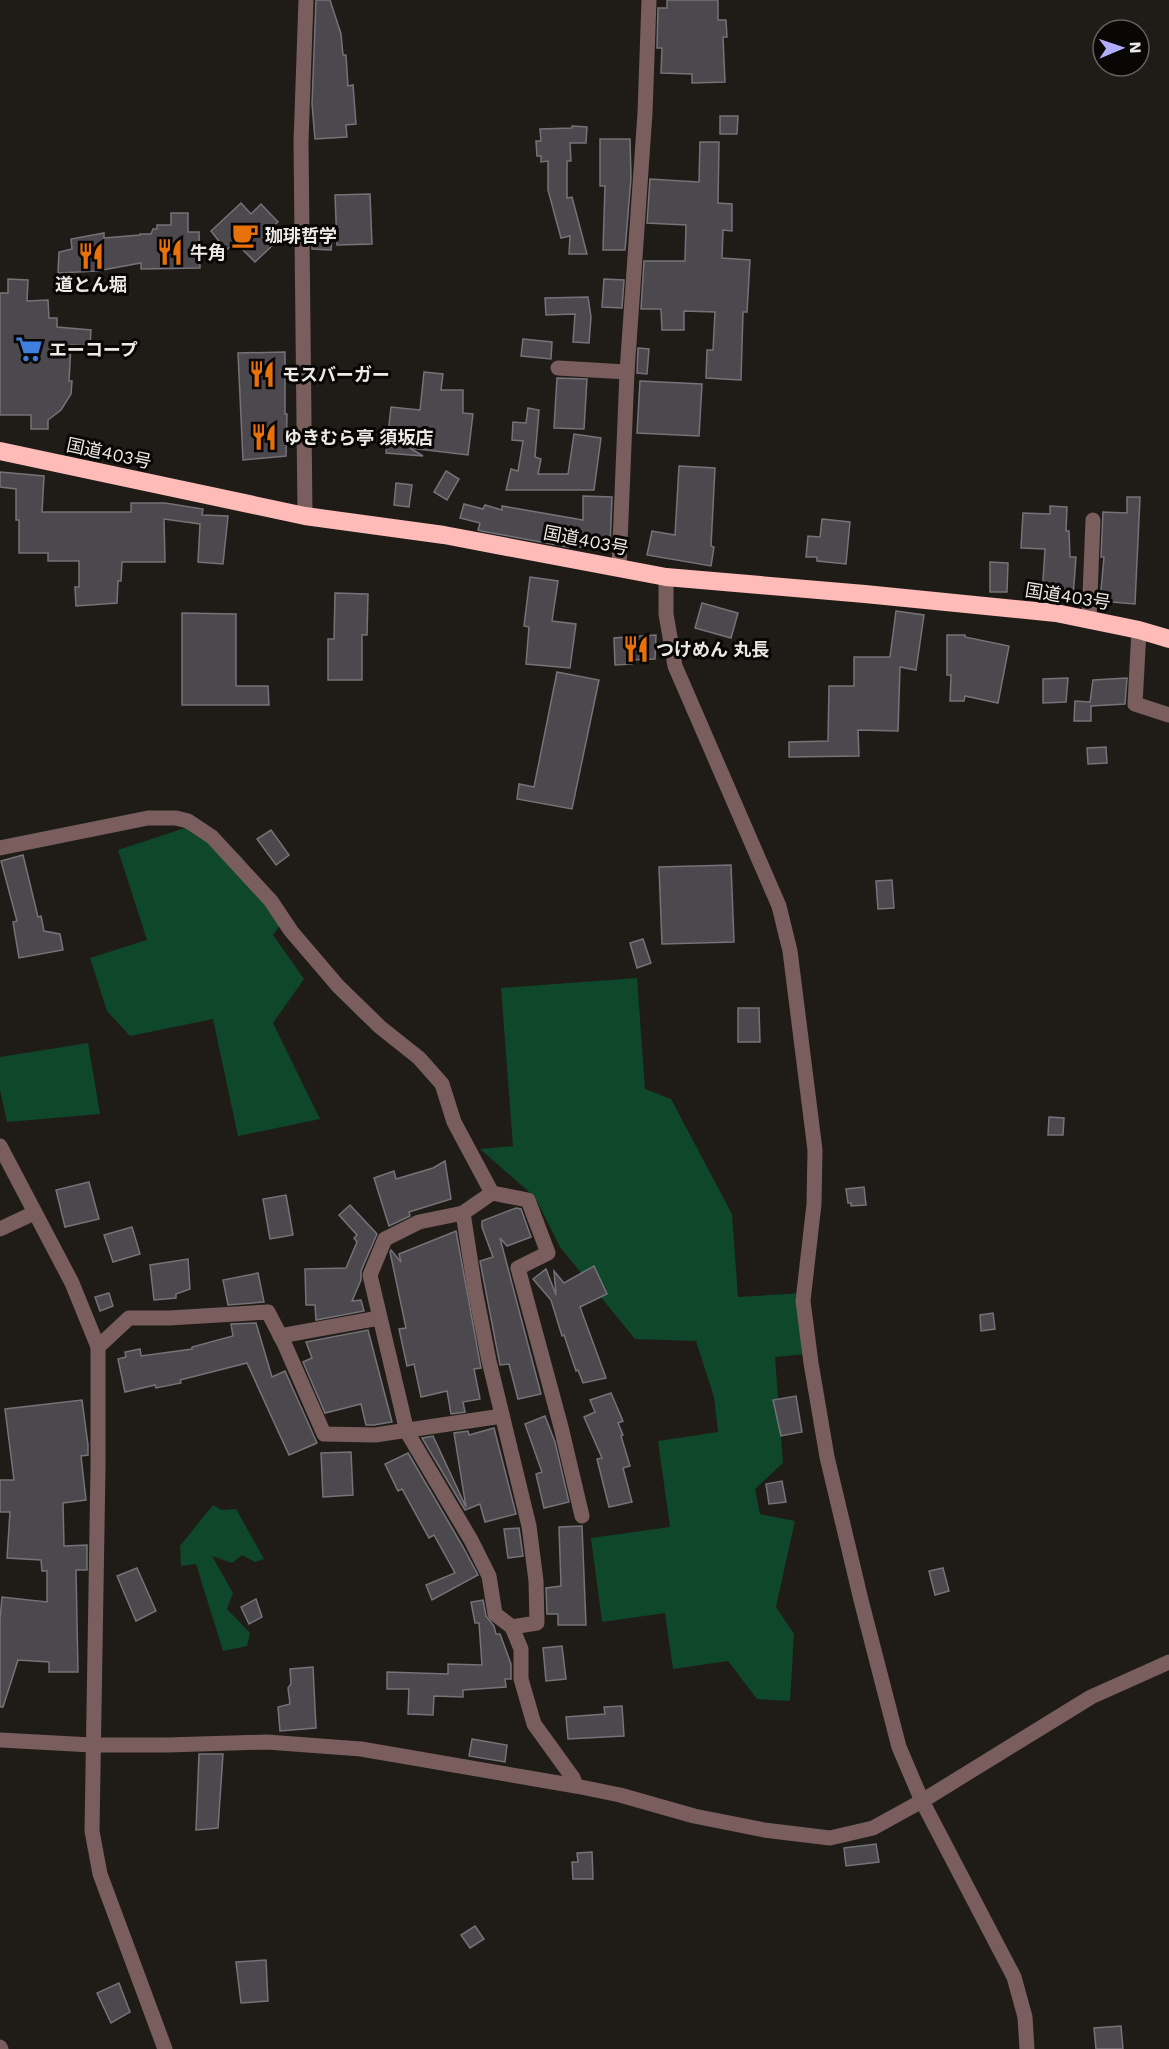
<svg xmlns="http://www.w3.org/2000/svg" width="1169" height="2049" font-family="'Work Sans','Noto Sans JP',sans-serif">
  <rect width="100%" height="100%" fill="#1f1c18"/>
  <g fill="#0e4729">
    <path d="M203,822L242,857L280,925L273,935L304,979L273,1023L320,1119L238,1136L213,1019L130,1036L107,1011L90,958L147,940L118,850Z"/>
    <path d="M637,978L645,1089L671,1099L732,1214L738,1297L802,1293L807,1354L775,1357L783,1463L755,1489L760,1514L795,1521L776,1607L794,1634L790,1701L757,1699L728,1661L673,1669L665,1613L602,1622L591,1538L670,1527L658,1441L718,1432L714,1397L696,1341L635,1339L560,1247L535,1197L480,1149L513,1146L501,988Z"/>
    <path d="M88,1043L100,1114L7,1122L0,1090V1057Z"/>
    <path d="M213,1505L222,1510L236,1509L264,1559L255,1562L242,1555L232,1563L212,1556L233,1593L227,1609L250,1633L247,1646L223,1651L196,1564L181,1566L180,1546Z"/>
  </g>
  <g fill="#4b484e" stroke="#757278" stroke-width="1.5">
    <path d="M316,0H330L341,34L343,55H346L348,86L353,85L356,124L346,125L347,137L315,139L312,104Z"/>
    <path d="M667,0H718V20H726L727,37H723L725,82L692,83V74L661,73L662,48H657L658,8H667Z"/>
    <path d="M720,116H738L737,134H720Z"/>
    <path d="M572,126L587,127L586,143H570L571,161H567V198L572,197L587,254H569L570,236L561,238L548,190V161L541,162V156H537L536,141H541L540,129L572,128Z"/>
    <path d="M600,139H630L631,178L625,250H603L605,186H600Z"/>
    <path d="M700,142H719L718,203L732,204V231L723,230L722,258L750,260L747,312H743L741,380L706,378L707,350H713L715,312L684,311V330H662L661,309H641L644,261H685L686,225L647,223L650,179L699,182Z"/>
    <path d="M370,194L372,244L337,245L335,195Z"/>
    <path d="M241,203L251,214L261,204L278,222L267,232L276,242L255,262L236,243L226,250L211,231Z"/>
    <path d="M171,213H188V232H199L200,268L141,269V263L97,271L58,273L59,252L72,249L71,239L104,233V238L140,235V234H151L153,229H157V225H171Z"/>
    <path d="M312,234L332,235L331,250L312,249Z"/>
    <path d="M8,279L28,280L27,301L48,300L49,318H57V327L91,330L90,346L71,345L69,381H72L71,394L61,410L48,420V429H31V415H0V293H8Z"/>
    <path d="M604,279L624,280L622,308L602,307Z"/>
    <path d="M588,297L591,317L589,343L573,342L575,314L546,315L545,298Z"/>
    <path d="M523,339L552,342L551,359L521,356Z"/>
    <path d="M638,348L649,349L647,374L637,373Z"/>
    <path d="M285,352V414H287L286,456L243,460L238,353Z"/>
    <path d="M424,372L443,374L441,390H463V413L473,414L468,455L410,448L423,456L386,453L391,407L420,410Z"/>
    <path d="M557,378L587,379L584,429L554,428Z"/>
    <path d="M640,381L702,384L699,436L637,433Z"/>
    <path d="M528,408L539,410L535,457L541,459L538,474H568L574,434L601,438L594,490H506L511,469L518,471L523,441L512,440L513,422L526,423Z"/>
    <path d="M679,466L715,468L711,546L714,547L711,566L647,555L652,531L675,535Z"/>
    <path d="M446,471L459,479L447,500L434,492Z"/>
    <path d="M0,472L44,476L42,512H131V503H165L203,509L202,515L228,516L223,564L198,562L200,524L164,519L165,562H122L121,581H118L117,603L76,606L75,587H79V561H48V553H19V520H16V489L0,487Z"/>
    <path d="M396,483L412,485L409,507L394,505Z"/>
    <path d="M583,496L612,497L610,547H568L481,531L478,530L480,523L460,518L464,504L483,509L485,505L502,510V506L583,520Z"/>
    <path d="M1127,497H1140L1135,604L1100,601L1104,557H1101L1103,512L1127,513Z"/>
    <path d="M1050,506L1067,507L1066,531H1069L1070,557H1076L1073,598L1042,596L1045,549L1021,548L1023,513L1050,514Z"/>
    <path d="M822,519L850,522L846,564L817,561V557H806L808,536L820,537Z"/>
    <path d="M990,562L1008,563L1007,592H990Z"/>
    <path d="M530,577L558,581L552,621L576,624L570,668L526,664L529,627L524,626Z"/>
    <path d="M335,593L368,594L367,635H362V680H328V639H334Z"/>
    <path d="M702,603L738,613L731,638L695,628Z"/>
    <path d="M896,611L924,615L916,670L900,667L898,731L858,730L859,756L789,757V742L828,741L829,686H854V657H890Z"/>
    <path d="M182,613L236,614V686H268L269,705H182Z"/>
    <path d="M656,635L655,659L632,660V664L615,665L614,638Z"/>
    <path d="M947,635H965V637L1009,646L998,703L965,696L964,701H950L951,675H947Z"/>
    <path d="M557,672L599,680L572,809L517,799L519,784L534,787Z"/>
    <path d="M1068,678L1066,702L1043,703V679Z"/>
    <path d="M1127,678L1125,704L1091,706V721H1074L1075,701L1090,702L1093,680Z"/>
    <path d="M1106,747L1107,763L1088,764L1087,748Z"/>
    <path d="M271,830L289,855L276,865L257,839Z"/>
    <path d="M23,855L38,917L41,916L44,931L60,934L63,950L19,958L13,922L17,921L1,861Z"/>
    <path d="M731,865L734,942L662,944L659,867Z"/>
    <path d="M892,880L894,908L878,909L876,881Z"/>
    <path d="M643,939L651,963L637,968L630,943Z"/>
    <path d="M738,1008H759L760,1042H738Z"/>
    <path d="M1049,1117L1064,1118L1063,1135H1048Z"/>
    <path d="M445,1161L451,1199L409,1212L410,1216L389,1226L374,1178L394,1171L396,1179L433,1168Z"/>
    <path d="M89,1182L99,1219L65,1227L56,1190Z"/>
    <path d="M864,1187L866,1205L851,1206V1203H848L846,1189Z"/>
    <path d="M286,1195L293,1235L270,1239L263,1199Z"/>
    <path d="M350,1205L377,1234L361,1271V1280L352,1301L361,1300L364,1311L316,1320L315,1305H306L305,1269L346,1268L357,1242L354,1238L357,1235L339,1215Z"/>
    <path d="M516,1208L521,1209L531,1237L507,1246L500,1238L541,1394L518,1399L509,1364L500,1365L480,1261L493,1257L482,1227V1221Z"/>
    <path d="M132,1227L140,1254L113,1262L104,1235Z"/>
    <path d="M456,1231L481,1368L474,1369L480,1399L463,1402L465,1412L451,1414L447,1391L421,1397L414,1364L407,1366L399,1329L406,1328L390,1252L391,1250L401,1262L399,1254Z"/>
    <path d="M188,1259L190,1289L176,1294V1298L154,1300L150,1265Z"/>
    <path d="M594,1266L607,1294L580,1307L606,1378L583,1383L578,1370L576,1371L564,1335L562,1336L551,1300L533,1279L546,1269L556,1295L554,1271L564,1283Z"/>
    <path d="M258,1273L264,1302L228,1305L223,1280Z"/>
    <path d="M109,1293L113,1306L100,1311L95,1297Z"/>
    <path d="M993,1313L995,1329L981,1331L980,1315Z"/>
    <path d="M256,1323L272,1377L285,1371L317,1443L289,1455L247,1363L180,1380L181,1383L156,1388L155,1385L125,1392L118,1359L126,1357L125,1352L140,1349L141,1356L192,1349V1347L233,1336L231,1324Z"/>
    <path d="M368,1330L392,1422L374,1425H366L361,1404L325,1413L303,1362L312,1358L306,1342Z"/>
    <path d="M611,1393L623,1421L618,1423L623,1435L621,1436L630,1466L623,1468L632,1502L609,1507L597,1459L602,1458L584,1417L595,1412L590,1400Z"/>
    <path d="M796,1396L802,1432L781,1436L773,1400Z"/>
    <path d="M82,1400L88,1445V1455L81,1456L86,1500L63,1503L64,1546L87,1545V1570H76L78,1672H49V1662L18,1660L3,1707H0V1619L2,1597L47,1602V1571H42L41,1560L7,1558L10,1512H0V1480H14L5,1409Z"/>
    <path d="M545,1416L555,1442L569,1502L544,1508L536,1474L542,1472L525,1424Z"/>
    <path d="M494,1428L516,1514L485,1522L480,1504L465,1510L422,1438L433,1436L466,1507L454,1433L468,1431L469,1435Z"/>
    <path d="M351,1452L353,1495L323,1497L321,1453Z"/>
    <path d="M408,1453L462,1545L478,1575L432,1600L426,1585L455,1573L434,1535L429,1538L402,1489L398,1491L385,1464Z"/>
    <path d="M782,1481L786,1502L769,1504L766,1484Z"/>
    <path d="M582,1526L586,1625H558V1614H547L546,1588L561,1586L559,1527Z"/>
    <path d="M519,1528L523,1556L508,1558L504,1529Z"/>
    <path d="M137,1568L156,1611L136,1621L117,1576Z"/>
    <path d="M943,1568L949,1591L935,1595L929,1571Z"/>
    <path d="M256,1599L262,1617L249,1624L241,1607Z"/>
    <path d="M483,1600L486,1616L494,1626L496,1634H500L511,1664V1679H505L506,1687L463,1690V1697L434,1696L433,1715L408,1714L409,1689H387V1672L448,1674V1664L482,1665L479,1623H475L471,1602Z"/>
    <path d="M562,1646L566,1679L546,1681L543,1648Z"/>
    <path d="M313,1667L316,1728L280,1731L278,1707L290,1704L288,1688L291,1684L290,1669Z"/>
    <path d="M622,1706L624,1736L568,1739L566,1717L605,1714L604,1707Z"/>
    <path d="M472,1739L507,1745L505,1762L469,1756Z"/>
    <path d="M199,1754H223L218,1828L196,1830Z"/>
    <path d="M876,1844L879,1862L846,1866L844,1848Z"/>
    <path d="M592,1852L593,1879H573L572,1862H578L577,1853Z"/>
    <path d="M475,1926L484,1939L470,1948L461,1935Z"/>
    <path d="M266,1960L268,2001L241,2003L236,1962Z"/>
    <path d="M119,1983L130,2012L111,2023L97,1993Z"/>
    <path d="M1121,2026L1123,2049H1096L1094,2028Z"/>
  </g>
  <g fill="none" stroke-linecap="round" stroke-linejoin="round">
    <g stroke="#795e5d" stroke-width="15">
      <path d="M558,368L627,372"/>
      <path d="M305,516L301,142L306,0"/>
      <path d="M619,567L627,372L645,113L649,0"/>
      <path d="M666,577V614L675,666L779,906L790,951L815,1150L814,1204L803,1301L811,1363L827,1457L861,1600L899,1747L922,1801L1014,1977L1025,2017L1027,2049"/>
      <path d="M1089,620L1093,520"/>
      <path d="M1139,630L1135,704L1169,715"/>
      <path d="M0,848L148,818H176L188,821L212,837L271,901L291,931L338,986L380,1027L419,1058L442,1084L454,1122L492,1193"/>
      <path d="M0,1146L72,1283L98,1347V1468L92,1831L100,1874L165,2049"/>
      <path d="M463,1213L419,1222L385,1239L370,1275L407,1432L471,1540L489,1576L495,1614L512,1627"/>
      <path d="M0,1229L34,1213"/>
      <path d="M280,1336L379,1318"/>
      <path d="M98,1347L129,1318H169L268,1312L284,1343L324,1434L375,1435L502,1416"/>
      <path d="M0,1740L92,1745H167L267,1742L361,1749L576,1786L620,1795L694,1816L764,1830L830,1838L873,1828L922,1801L1091,1697L1169,1662"/>
      <path d="M576,1786L573,1778L534,1724L521,1679V1649L512,1627L537,1623L536,1581L529,1526L489,1361L475,1290L463,1213L492,1193L528,1200L548,1253L518,1268L561,1427L582,1516"/>
      <path d="M0,2047L1,2049"/>
    </g>
    <path stroke="#febbb8" stroke-width="18" d="M0,451L305,516L444,535L666,577L865,594L1056,613L1139,630L1169,639"/>
  </g>
  <defs>
    <symbol id="cafe-bare" viewBox="-9 -9 18 18"><path d="M-5.5-4.5H6V0H3Q3 3.5 0 3.5H-2.5Q-5.5 3.5-5.5 0ZM3-3.2v2h1.7v-2ZM-6 4.5H4V6H-6Z" fill="#e8710a" stroke="#080705" stroke-width="2.5" paint-order="stroke"/></symbol>
    <symbol id="restaurant-bare" viewBox="-9 -9 18 18"><path d="M-5-6h1v4h1v-4h1v4h1v-4h1v5L-1.5 .5V6h-2V.5L-5-1ZM5-6V6H3V1.5H1.5Q1.5-4 5-6Z" fill="#e8710a" stroke="#080705" stroke-width="2.5" paint-order="stroke"/></symbol>
    <symbol id="supermarket-bare" viewBox="-9 -9 18 18"><path d="M-6-5.5h2.5l.6 2H6L4.5 2H-2.5L-4.4-4H-6ZM-1.5 3.2a1.3 1.3 0 1 0 .1 0ZM3 3.2a1.3 1.3 0 1 0 .1 0Z" fill="#3f7fe0" stroke="#080705" stroke-width="2.5" paint-order="stroke"/></symbol>
  </defs>
  <g fill-rule="evenodd">
    <use href="#cafe-bare" x="226" y="216" width="38" height="38"/>
    <use href="#restaurant-bare" x="151" y="233" width="38" height="38"/>
    <use href="#restaurant-bare" x="72" y="237" width="38" height="38"/>
    <use href="#supermarket-bare" x="10" y="330" width="38" height="38"/>
    <use href="#restaurant-bare" x="243" y="355" width="38" height="38"/>
    <use href="#restaurant-bare" x="245" y="418" width="38" height="38"/>
    <use href="#restaurant-bare" x="617" y="630" width="38" height="38"/>
  </g>
  <g text-anchor="middle" dominant-baseline="central" stroke-width="6" stroke-linejoin="round" paint-order="stroke">
    <g font-size="18" font-weight="bold" fill="#ebeae6" stroke="#080705" text-anchor="start">
      <text x="265" y="235">珈琲哲学</text>
      <text x="190" y="252">牛角</text>
      <text x="91" y="284" text-anchor="middle">道とん堀</text>
      <text x="49" y="349">エーコープ</text>
      <text x="282" y="374">モスバーガー</text>
      <text x="284" y="437">ゆきむら亭 須坂店</text>
      <text x="656" y="649">つけめん 丸長</text>
    </g>
    <g font-size="18" fill="#ebeae6" stroke="#080705">
      <text transform="translate(109 453) rotate(12)">国道403号</text>
      <text transform="translate(586 540) rotate(11)">国道403号</text>
      <text transform="translate(1068 596) rotate(9)">国道403号</text>
    </g>
  </g>
  <g transform="translate(1121 48) rotate(88)"><circle r="28" fill="#080705" stroke="#63625f" stroke-width="1.5"/>
  <path d="M0-4.5L10 22L0 15L-10 22Z" fill="#b0aefa"/>
  <text y="-9" font-size="16" font-weight="bold" text-anchor="middle" fill="#ebeae6">N</text>
  </g>
</svg>
